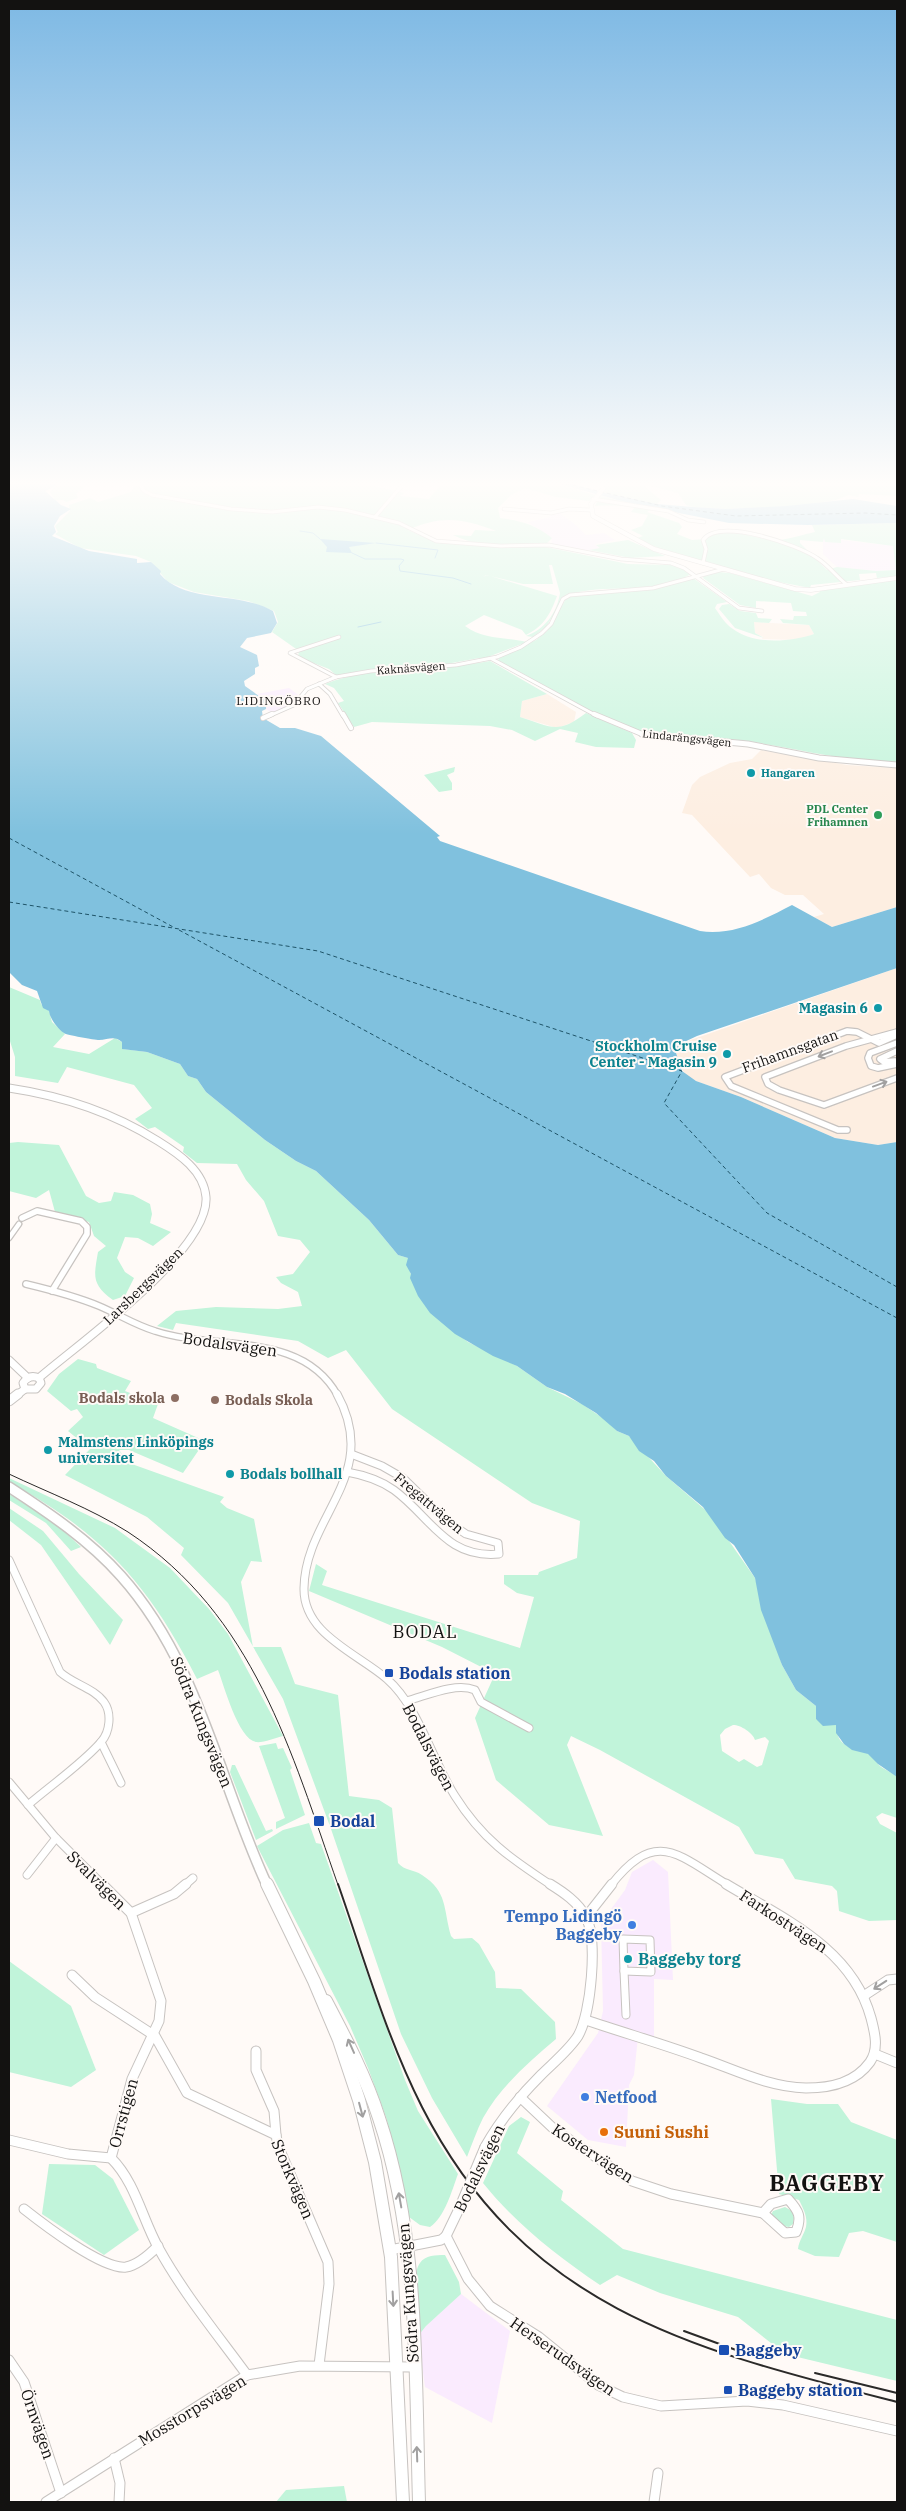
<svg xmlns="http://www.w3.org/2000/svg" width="906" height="2511" font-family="'IBM Plex Serif',serif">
  <rect width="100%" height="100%" fill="#fffaf7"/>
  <g fill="#faebfe">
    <path d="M559,513L576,525L586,535L604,533L615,540L595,544L600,548L582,552L552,544L551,538L528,522L551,517L550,515Z"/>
    <path d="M823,538L894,546L896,570L876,571L837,567L823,554Z"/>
    <path d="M289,688L301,697L294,704L274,714L266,709L265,699L257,694Z"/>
    <path d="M653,1860L668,1872L673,1980L654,1979V2042L638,2037L634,2075L629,2085L626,2147L588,2140L547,2106L598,2033L603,2011L601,1923L625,1890L632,1872Z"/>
    <path d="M461,2294L510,2331L492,2423L425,2387L418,2336L426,2326Z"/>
  </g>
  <g fill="#fdeee1">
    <path d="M754,622L809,625L814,634L797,640L762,639L763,637L755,633Z"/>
    <path d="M547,694L576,712L574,722L557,728L520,717L522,701Z"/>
    <path d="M761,750L847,765L897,768V907L832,927L814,917L824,914L803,895H785L771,888L759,874L750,877L692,815L682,813L692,785L700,777L730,763L752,759Z"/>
    <path d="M897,968V1142L878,1145L835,1138L741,1097L696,1081L687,1076L677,1063L675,1053L682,1043Z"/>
  </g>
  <g fill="#c1f4da" fill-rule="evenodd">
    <path d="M58,482H102V486H85L76,494L78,498L66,502L63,500H55L50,492Z"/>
    <path d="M145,482H357L404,493L400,496L429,499L443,482H552L595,495L589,501L556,497L525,488L511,495L498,508L500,518C522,521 534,524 552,538L547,543C515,546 481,549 453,535L471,536L475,530L496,531C463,518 441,515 408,530L438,543L541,546L628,564L671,565L681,567L691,574C652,598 605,581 565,596L546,627L533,637L526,636C545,629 557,613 560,593L552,565H549L553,584H523L486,575L483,577L487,575L557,596C550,615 544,626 526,635L522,630L484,615L465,626C484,640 505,637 527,642L480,660L479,658L441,665L337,676L329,669L298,657L299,651L272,632L278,622L274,611L248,601L194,592L168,582L151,562L136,556L80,548L55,534L58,532L55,526L70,511L69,505L90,498L98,502L131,492L134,486Z"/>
    <path d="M601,482H639L661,500L657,504L602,492L606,488Z"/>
    <path d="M665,482H897V496L859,494L858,497L849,495L836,500L796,506L726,509L693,507L686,505L678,493L651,486L650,483L667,485Z"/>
    <path d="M600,496L653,508L647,512L679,523L682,527L677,534L692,540L706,539C722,522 757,541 778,540C786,540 805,534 815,532L812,525L897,523V576L877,578L876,573L859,574L860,580L811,585L810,588L774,581L669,552L635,539L643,536L631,530L642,526L648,515L631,512L635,507C630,506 602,505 595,506ZM824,538L825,542L841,543V539L893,546L896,570L876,571L837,567L827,570L800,543V540L823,542Z"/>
    <path d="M628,540L665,556L630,558L589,550L600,548L596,545Z"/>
    <path d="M719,572L730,573L812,596L820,592L819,590L897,579V763C844,761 799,749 747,741C714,736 660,739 630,728C585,711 541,685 498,661L499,658L536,640L547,631L567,597L575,595L656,589L693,578L727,602L717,604L715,608C720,615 725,624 733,629C755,645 790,642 814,634L809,625L783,623L780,619L793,620L794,616H807L806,612L793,611L791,603L756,601V608L740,605L703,578L705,574Z"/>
    <path d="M729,604L740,611L756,613L758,618L772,619L769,623L754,622L755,633L764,638L735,628L719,609L722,605Z"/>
    <path d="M490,661L547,694L522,701L520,717C552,727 557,735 586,713L632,733L636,740L634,748L596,747L575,742L578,733L560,729L535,741L512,730L490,726L372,722L354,727L338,703L344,701L334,688L325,684C376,664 436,671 490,661Z"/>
    <path d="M455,767L454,772L447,775L452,783V790L439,792L424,775Z"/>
    <path d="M9,987L40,1000L41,1004L49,1011L52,1022L65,1034L53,1047L89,1054L115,1038L122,1042L123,1049L147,1052L180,1064L188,1076L197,1079L206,1092L265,1140L296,1161L316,1171L369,1220L398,1255L408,1258L410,1272L425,1305L438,1319L468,1342L517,1366L547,1387L582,1404L607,1421L617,1431L629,1436L666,1476L710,1514L755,1578L782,1665L796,1690L816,1706V1719L836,1725C837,1750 854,1746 869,1754C874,1757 876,1762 880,1766C885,1770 892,1772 897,1777V1818L882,1813L876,1817L880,1824L897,1833V1920L869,1921L839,1911L837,1891L832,1886L795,1879L783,1859L755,1854L739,1827L600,1750L571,1736L567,1745L603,1836L549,1825L496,1780L475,1718L495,1674L442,1647L309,1591L316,1564L327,1571L322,1585L520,1648L534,1597L517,1593L504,1584V1575H538L539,1572L577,1558L580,1521L532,1503L392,1409L346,1350L328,1358L298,1341L176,1323L173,1330L157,1326L176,1311L216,1307L278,1309L302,1306L298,1292L281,1283L276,1277L293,1274L310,1252L300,1240L278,1236L264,1201L246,1180L237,1164L197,1163L183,1152L184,1147L155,1127L148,1129L135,1119L152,1108L134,1085L67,1067L58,1083L15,1076V1057L9,1038ZM733,1725C741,1725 753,1733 755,1740L765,1737L769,1741L762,1765L757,1767L744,1759L739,1762L722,1751L720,1735L725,1729Z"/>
    <path d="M18,1142L59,1145L86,1196L99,1203L111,1201L114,1192L133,1195L150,1204L152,1214L150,1223L171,1232L153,1246L138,1238L125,1237L117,1258L125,1272L134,1278L125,1296L113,1300C91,1284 94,1276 98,1252L106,1246L94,1236L89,1222L55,1212L49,1190L36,1198L9,1191V1143Z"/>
    <path d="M78,1359L96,1364L97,1368L131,1381L125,1391L158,1404L153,1418L205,1441L183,1473L129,1450H119L129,1463L224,1497L220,1502L227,1508L254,1519L262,1562L251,1561L241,1582L253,1647H281L295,1684L338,1695L349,1796L379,1800L392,1808L398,1863C405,1871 413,1869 422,1875C448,1892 443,1908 451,1936L454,1939L472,1938L479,1944L495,1972L496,1988L521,1989L555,2022L556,2039C529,2062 501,2086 483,2118C477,2130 472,2144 467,2157L432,2098L401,2034L331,1829L283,1699L228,1603L181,1555L184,1548L147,1517L65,1475L90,1449L68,1431L83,1417L77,1409L71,1411L47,1391L59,1374Z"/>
    <path d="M9,1478L115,1528L170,1568L209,1609L228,1634L283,1736C275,1738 263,1743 256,1742C238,1739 224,1685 218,1670L197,1679C148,1583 103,1534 9,1482Z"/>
    <path d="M9,1494L56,1524L81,1547L71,1551L46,1523L9,1500Z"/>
    <path d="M9,1508L43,1531L79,1574L123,1620L110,1645L41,1545L9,1520Z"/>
    <path d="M276,1743L278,1749L283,1748L292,1768L290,1770L305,1815L276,1829V1822L285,1818L259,1746Z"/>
    <path d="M232,1765H235L266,1831L272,1829L273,1831L256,1840L230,1772Z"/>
    <path d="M309,1823L316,1843L321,1844L405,2080L418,2111L458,2174C452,2190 445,2217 430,2227L420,2225L409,2217L399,2166L386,2117L368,2068L350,2026L257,1846L283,1830Z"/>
    <path d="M9,1961L71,2006L96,2070L71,2087L9,2072Z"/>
    <path d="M771,2099L807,2104H838L851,2122L897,2140V2242L863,2231L849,2233L839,2257L815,2256L798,2249C799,2240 804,2235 806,2227C808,2217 803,2208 799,2200L779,2194Z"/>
    <path d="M521,2117L530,2122L517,2153L563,2191L561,2200L623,2249L897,2320V2381L785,2354L738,2317L660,2293L617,2275L600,2285C557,2256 516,2224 483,2183L509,2126Z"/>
    <path d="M49,2164L95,2165L113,2179L139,2230L104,2255L42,2214Z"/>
    <path d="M785,2207L792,2211L794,2218L793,2224L789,2227L783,2226L771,2215L773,2211Z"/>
    <path d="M445,2255L459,2282L461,2294L426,2326L418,2336C417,2320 410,2276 420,2263C425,2255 436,2255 445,2255Z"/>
    <path d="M344,2486L347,2502H276L286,2490Z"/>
  </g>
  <g fill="#80c1de">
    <path d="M9,482H58L54,487L45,491L61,505L71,509L60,516L54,526L56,532L52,536L89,551L137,559V563L151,562L161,571L160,574C186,604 239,591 273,611L277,623L271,633L247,638L240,647L257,655L259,666L255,668V674L244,681L245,686L266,701V709L262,711L263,718L280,728H295L321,736L440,836L437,837L440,841L700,931C733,936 763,920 792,905L832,927L897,907V968L697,1036L682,1043L676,1053L682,1071L696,1081L741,1097L835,1138L878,1145L897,1142V1777L878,1764L868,1754L852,1750L844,1744L836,1733V1725L823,1726L816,1719V1706L796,1690L782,1665L761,1610L755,1578L734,1545L725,1538L703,1507L666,1476L654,1461L639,1451L629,1436L617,1431L596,1413L565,1394L547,1387L517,1366L493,1356L455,1334L430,1313L418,1296L410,1278L411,1274L406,1265L408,1258L398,1255L369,1220L316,1171L296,1161L265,1140L206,1092L197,1079L188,1076L180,1064L147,1052L122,1049V1042C114,1035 108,1040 99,1040C95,1040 66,1035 64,1033C58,1029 50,1019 49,1011L43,1008L37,991L22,985L9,972Z"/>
    <path d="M552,482H568L596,491L657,504L693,507L726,509L786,506L853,499L897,506V523L808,525L729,523L629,503Z"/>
    <path d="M320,539L376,543L349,547L352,553L326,552L327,547Z"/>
  </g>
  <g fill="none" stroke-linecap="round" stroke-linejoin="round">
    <g stroke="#80c1de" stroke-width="1">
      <path d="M300,531L313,533L320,539"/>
      <path d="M376,543L438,550L435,558"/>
      <path d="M352,553L365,559H401L404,560L399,566L400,571L453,578L471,584"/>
      <path d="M358,627L381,622"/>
    </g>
    <g stroke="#1f5468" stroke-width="1" stroke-dasharray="4 3" stroke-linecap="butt">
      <path d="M559,482L662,506L736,516L865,513L897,515"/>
      <path d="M9,838L175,928"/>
      <path d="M9,902L318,951L682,1071L664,1103L767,1213L897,1287"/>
      <path d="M179,930L897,1318"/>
    </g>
    <defs>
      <path id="pedestrian-far1" d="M9,1238L19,1224"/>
      <g id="pedestrian">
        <path d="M623,1939L650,1940L651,1972L624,1971Z"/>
        <path d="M624,1971L626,2015"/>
      </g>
      <g id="minor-far4">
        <path d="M141,482L139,484L144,491L152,495L231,509L272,512L318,507L345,510L399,523L436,541L501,546L549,545L621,559L671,563L684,568L739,608L762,611"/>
        <path d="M593,499L668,511L688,520L704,522"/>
        <path d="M504,509L551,513L569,509L590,510"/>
        <path d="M375,517L405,482"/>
        <path d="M703,563L706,549L703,540C720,517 798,545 817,558C828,565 836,576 846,584"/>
        <path d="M492,659L597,716"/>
        <path d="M336,677L290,653L339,637"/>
        <path d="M319,684L330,694L343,716"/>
        <path d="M269,716L294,705L307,689L336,677L371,671L456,665L497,657L521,647L542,633L551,624L563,599L570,595L653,588L724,569"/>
      </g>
      <g id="minor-far3">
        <path d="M343,714L351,728"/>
        <path d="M594,714L642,734"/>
        <path d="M263,718L272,714"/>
      </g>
      <g id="minor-far2">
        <path d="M897,1032L846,1046L765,1077L768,1084L779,1090L824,1105L897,1078"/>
        <path d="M897,1043L870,1053L868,1058L871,1066L878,1068L897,1064"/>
        <path d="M895,1061L884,1062L880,1059L897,1051"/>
        <path d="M847,1130H838L731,1086L725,1077L847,1031L857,1032L879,1043L897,1035"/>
        <path d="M22,1218L37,1211L81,1221L87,1227V1234L52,1291"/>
        <path d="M26,1284C51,1290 75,1296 99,1306C118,1314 135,1325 155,1331C216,1351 302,1330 338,1396"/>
      </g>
      <g id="minor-far1">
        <path d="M337,1394C382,1475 305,1516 304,1588C303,1634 357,1653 387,1679C419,1707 432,1760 455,1796C482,1839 510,1858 551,1885"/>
        <path d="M347,1472C364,1475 380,1480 394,1490C431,1517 446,1559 499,1554L498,1543L466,1534L448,1522L403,1478L382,1466L351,1454"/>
        <path d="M9,1560L60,1672C73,1684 94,1688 104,1702C112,1713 110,1732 101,1742C83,1763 50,1786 28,1805"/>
        <path d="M406,1701C426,1696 455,1682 475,1690L481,1702L529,1728"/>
        <path d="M101,1742L121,1783"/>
        <path d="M9,1782L55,1837L103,1885"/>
        <path d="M27,1875L56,1838"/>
        <path d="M185,1885L193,1878"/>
        <path d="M611,1885C656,1828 677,1854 728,1885"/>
      </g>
      <g id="minor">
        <path d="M102,1884L131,1913L161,2001L159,2021L132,2079L111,2158C136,2183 142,2219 159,2249C184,2294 217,2334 247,2375"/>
        <path d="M131,1913L174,1894L186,1884"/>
        <path d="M586,1917L612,1884"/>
        <path d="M72,1975L95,1997L155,2036L187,2093L276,2135L278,2146L328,2262L329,2284L319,2365"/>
        <path d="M865,1995L888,1980L897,1979"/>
        <path d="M586,2020C624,2033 663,2044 701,2058C736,2070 768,2087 806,2088C831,2088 855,2083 870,2062C879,2049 875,2033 871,2018C852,1948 784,1919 726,1884"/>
        <path d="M256,2051V2070L274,2111L276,2135"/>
        <path d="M875,2054L897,2063"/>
        <path d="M520,2097L555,2130L632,2181L671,2194L763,2213"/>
        <path d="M9,2140L68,2154L111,2158"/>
        <path d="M485,2147C500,2120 519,2097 541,2075C553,2063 569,2050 578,2036C591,2013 598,1941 586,1917C578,1902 563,1892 550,1884"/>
        <path d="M788,2199C799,2211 802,2217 796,2232L785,2233L763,2213L771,2204Z"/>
        <path d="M24,2209C43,2224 103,2270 126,2267C138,2265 150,2254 158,2246"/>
        <path d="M446,2236L468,2279L490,2306L539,2337L598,2385L623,2397L661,2406L747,2401L783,2405L897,2431"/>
        <path d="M390,2250L441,2240L446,2236L459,2209"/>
        <path d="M9,2360L24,2382L61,2493"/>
        <path d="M114,2458L120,2483L119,2502"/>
        <path d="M46,2502L247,2375L300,2366L414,2367"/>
        <path d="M654,2502L658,2473"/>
      </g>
      <path id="tertiary-far3" d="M599,482L603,489L591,504L593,516L654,549L795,589L811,590L897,578"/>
      <path id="tertiary-far2" d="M642,734L748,744L819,758L897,765"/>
      <g id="tertiary-far1">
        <path d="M9,1088C63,1096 112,1112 158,1141C179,1154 204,1171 206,1197C210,1251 78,1344 39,1378"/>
        <path d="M9,1360L28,1378"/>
        <path d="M25,1389H36L41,1383L39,1378"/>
        <path d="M25,1389L23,1383C27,1377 32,1375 39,1378"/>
        <path d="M16,1396L25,1389"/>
      </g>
      <path id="tertiary" d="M9,1401L18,1394"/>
      <path id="secondary-far1" d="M9,1487C49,1513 89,1540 121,1576C199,1663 219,1782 267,1885"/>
      <g id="secondary">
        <path d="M267,1884L314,1981L339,2040L359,2100L375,2162L391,2257L403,2502"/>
        <path d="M326,2001C346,2039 366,2077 379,2118C420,2240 415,2375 419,2502"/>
      </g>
    </defs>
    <use href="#pedestrian-far1" stroke="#c7c3c0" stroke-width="7"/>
    <use href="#pedestrian" stroke="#c7c3c0" stroke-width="9"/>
    <use href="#minor-far4" stroke="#c7c3c0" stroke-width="4.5"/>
    <use href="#minor-far3" stroke="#c7c3c0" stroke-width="6"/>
    <use href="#minor-far2" stroke="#c7c3c0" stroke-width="8"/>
    <use href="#minor-far1" stroke="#c7c3c0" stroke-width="9"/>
    <use href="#minor" stroke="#c7c3c0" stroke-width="11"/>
    <use href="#tertiary-far3" stroke="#c7c3c0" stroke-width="5"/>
    <use href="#tertiary-far2" stroke="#c7c3c0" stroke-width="7"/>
    <use href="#tertiary-far1" stroke="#c7c3c0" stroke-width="9"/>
    <use href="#tertiary" stroke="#c7c3c0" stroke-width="11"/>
    <use href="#secondary-far1" stroke="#c7c3c0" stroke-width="12"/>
    <use href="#secondary" stroke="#c7c3c0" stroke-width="14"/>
    <use href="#pedestrian-far1" stroke="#fff" stroke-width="4.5"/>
    <use href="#pedestrian" stroke="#fff" stroke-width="7"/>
    <use href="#minor-far4" stroke="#fff" stroke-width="3"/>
    <use href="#minor-far3" stroke="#fff" stroke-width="4.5"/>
    <use href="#minor-far2" stroke="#fff" stroke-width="5.5"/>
    <use href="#minor-far1" stroke="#fff" stroke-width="7"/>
    <use href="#minor" stroke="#fff" stroke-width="9"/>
    <use href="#tertiary-far3" stroke="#fff" stroke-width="4"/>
    <use href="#tertiary-far2" stroke="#fff" stroke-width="5"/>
    <use href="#tertiary-far1" stroke="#fff" stroke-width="7"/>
    <use href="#tertiary" stroke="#fff" stroke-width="9"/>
    <use href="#secondary-far1" stroke="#fff" stroke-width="9"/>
    <use href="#secondary" stroke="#fff" stroke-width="12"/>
    <path stroke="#2b2a29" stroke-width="1" d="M9,1474C49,1493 90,1508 128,1532C254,1615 291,1751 338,1885"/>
    <g stroke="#2b2a29" stroke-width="2">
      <path d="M338,1884C364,1958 386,2036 422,2107C525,2310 695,2350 897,2402"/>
      <path d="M684,2331L747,2354"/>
      <path d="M815,2373L897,2393"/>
    </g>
    <defs>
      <path id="minor-bridge" d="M459,2209L485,2147"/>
    </defs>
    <use href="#minor-bridge" stroke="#c7c3c0" stroke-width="11" stroke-linecap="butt"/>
    <use href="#minor-bridge" stroke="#fff" stroke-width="9"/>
  </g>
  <defs><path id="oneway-shaft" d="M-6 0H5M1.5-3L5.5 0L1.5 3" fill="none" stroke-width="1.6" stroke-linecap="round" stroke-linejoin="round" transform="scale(1.25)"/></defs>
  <g stroke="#a1a0a0">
    <use href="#oneway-shaft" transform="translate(825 1054) rotate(159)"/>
    <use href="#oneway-shaft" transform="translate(880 1084) rotate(-20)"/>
    <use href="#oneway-shaft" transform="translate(880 1985) rotate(147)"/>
    <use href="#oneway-shaft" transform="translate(351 2046) rotate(-114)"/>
    <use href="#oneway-shaft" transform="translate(361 2110) rotate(75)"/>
    <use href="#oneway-shaft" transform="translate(400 2200) rotate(-100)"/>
    <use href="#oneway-shaft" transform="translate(393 2299) rotate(87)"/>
    <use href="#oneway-shaft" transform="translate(417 2454) rotate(-92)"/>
  </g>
  <linearGradient id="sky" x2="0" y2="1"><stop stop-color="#7eb9e4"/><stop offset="0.58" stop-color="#fffdfb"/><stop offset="1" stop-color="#fffdfb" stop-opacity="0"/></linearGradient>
  <rect width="906" height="834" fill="url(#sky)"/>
  <g fill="#0f9aa8" stroke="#fffaf7" stroke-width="2">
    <circle cx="751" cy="773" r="5"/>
    <circle cx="878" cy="1008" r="5"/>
    <circle cx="727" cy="1054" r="5"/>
    <circle cx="48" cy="1450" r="5"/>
    <circle cx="230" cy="1474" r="5"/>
    <circle cx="628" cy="1959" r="5"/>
  </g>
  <circle fill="#2e9e5b" stroke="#fffaf7" stroke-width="2" cx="878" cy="815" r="5"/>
  <g fill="#8d6e63" stroke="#fffaf7" stroke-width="2">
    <circle cx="175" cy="1398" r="5"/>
    <circle cx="215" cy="1400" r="5"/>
  </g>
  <g fill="#1a4fb4" stroke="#fffaf7" stroke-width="2">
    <rect x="384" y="1668" width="10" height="10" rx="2.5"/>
    <rect x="313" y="1815" width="12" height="12" rx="2.5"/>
    <rect x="718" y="2344" width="12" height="12" rx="2.5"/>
    <rect x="723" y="2385" width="10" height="10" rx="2.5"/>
  </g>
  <g fill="#3f7fe0" stroke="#fffaf7" stroke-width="2">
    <circle cx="632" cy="1925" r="5"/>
    <circle cx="585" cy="2097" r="5"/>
  </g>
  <circle fill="#e8710a" stroke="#fffaf7" stroke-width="2" cx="604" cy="2132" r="5"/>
  <g text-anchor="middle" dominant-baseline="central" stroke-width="4" stroke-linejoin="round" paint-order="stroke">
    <g font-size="11" fill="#131211" stroke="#fffaf7">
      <text transform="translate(411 668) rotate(-4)">Kaknäsvägen</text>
      <text transform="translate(687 738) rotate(6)">Lindarängsvägen</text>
    </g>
    <g font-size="11" font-weight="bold" fill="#0d838f" stroke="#fffaf7" text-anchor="start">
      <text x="761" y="773">Hangaren</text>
    </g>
    <g font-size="11" font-weight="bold" fill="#27864d" stroke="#fffaf7" text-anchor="end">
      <text x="868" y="809">PDL Center<tspan x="868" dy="13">Frihamnen</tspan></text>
    </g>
    <g font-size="12" letter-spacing="1" fill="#131211" stroke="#fffaf7">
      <text x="279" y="700">LIDINGÖBRO</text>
    </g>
    <g font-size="14" font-weight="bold" fill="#0d838f" stroke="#fffaf7" text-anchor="end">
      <text x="868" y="1008">Magasin 6</text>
      <text x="717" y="1046">Stockholm Cruise<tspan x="717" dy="16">Center - Magasin 9</tspan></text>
      <text x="58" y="1442" text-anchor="start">Malmstens Linköpings<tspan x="58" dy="16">universitet</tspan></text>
      <text x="240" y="1474" text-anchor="start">Bodals bollhall</text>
    </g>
    <g font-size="14" fill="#131211" stroke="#fffaf7">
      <text transform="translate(790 1051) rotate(-20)">Frihamnsgatan</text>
      <text transform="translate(143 1286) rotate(-44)">Larsbergsvägen</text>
      <text transform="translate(429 1503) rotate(40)">Fregattvägen</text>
    </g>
    <g font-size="14" font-weight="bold" fill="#785e54" stroke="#fffaf7" text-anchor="end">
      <text x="165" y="1398">Bodals skola</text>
      <text x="225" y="1400" text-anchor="start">Bodals Skola</text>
    </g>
    <g font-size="16" fill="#131211" stroke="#fffaf7">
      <text transform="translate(230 1344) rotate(8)">Bodalsvägen</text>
      <text transform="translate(202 1722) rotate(68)">Södra Kungsvägen</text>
      <text transform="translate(429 1747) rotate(63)">Bodalsvägen</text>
      <text transform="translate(97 1880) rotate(45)">Svalvägen</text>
      <text transform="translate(784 1921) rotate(33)">Farkostvägen</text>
      <text transform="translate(123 2113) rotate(-75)">Orrstigen</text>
      <text transform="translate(593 2153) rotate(33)">Kostervägen</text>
      <text transform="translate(479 2168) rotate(-64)">Bodalsvägen</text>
      <text transform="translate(293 2179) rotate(67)">Storkvägen</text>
      <text transform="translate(408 2293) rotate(-94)">Södra Kungsvägen</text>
      <text transform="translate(563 2356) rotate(35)">Herserudsvägen</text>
      <text transform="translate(192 2410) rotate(-31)">Mosstorpsvägen</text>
      <text transform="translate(38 2424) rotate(71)">Örnvägen</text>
    </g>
    <g font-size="16" font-weight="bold" fill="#164399" stroke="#fffaf7" text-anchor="start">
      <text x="399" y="1673">Bodals station</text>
      <text x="330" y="1821">Bodal</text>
      <text x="735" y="2350">Baggeby</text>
      <text x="738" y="2390">Baggeby station</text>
    </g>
    <g font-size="16" font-weight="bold" fill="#366cbe" stroke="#fffaf7" text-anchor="end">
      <text x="622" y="1916">Tempo Lidingö<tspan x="622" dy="18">Baggeby</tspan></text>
      <text x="595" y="2097" text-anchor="start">Netfood</text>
    </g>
    <g font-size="16" font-weight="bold" fill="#0d838f" stroke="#fffaf7" text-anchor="start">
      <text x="638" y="1959">Baggeby torg</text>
    </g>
    <g font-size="16" font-weight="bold" fill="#c56008" stroke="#fffaf7" text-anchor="start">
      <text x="614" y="2132">Suuni Sushi</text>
    </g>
    <g font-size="18" letter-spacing="1" fill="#131211" stroke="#fffaf7">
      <text x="425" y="1631">BODAL</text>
    </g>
    <g font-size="22" font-weight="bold" letter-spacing="1" fill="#131211" stroke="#fffaf7">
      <text x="827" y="2182">BAGGEBY</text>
    </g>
  </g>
  <rect width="906" height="2511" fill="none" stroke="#131211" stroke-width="20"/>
</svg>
